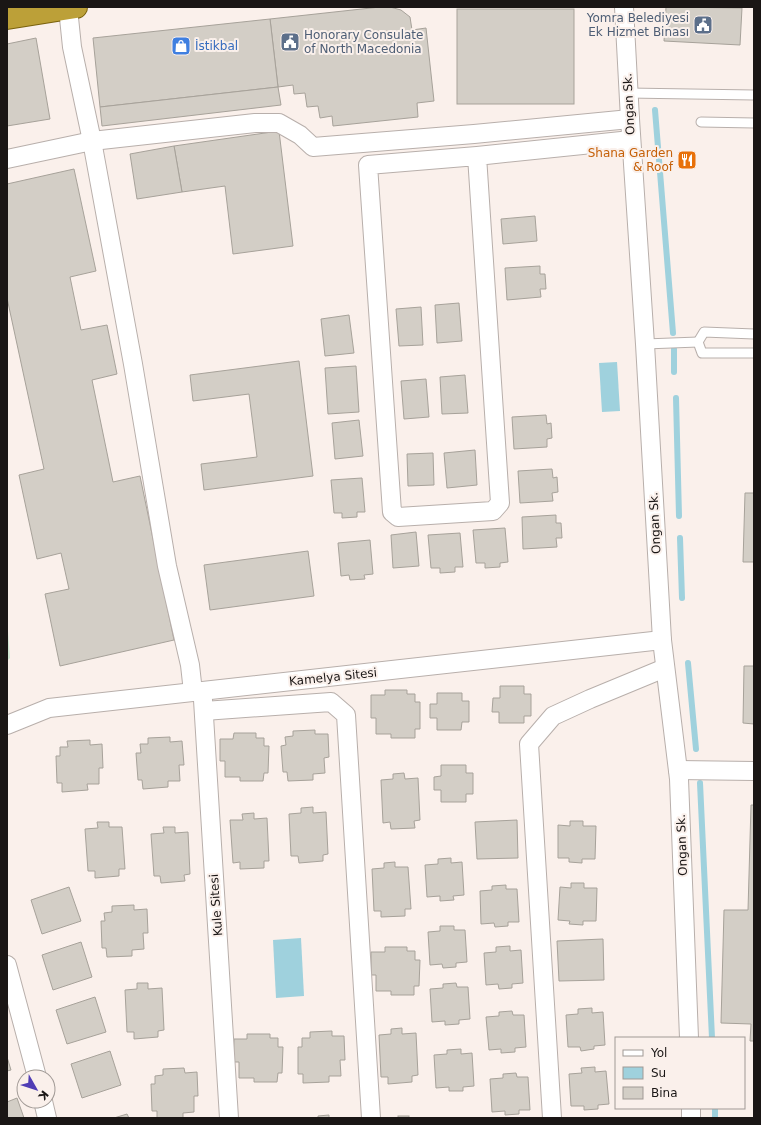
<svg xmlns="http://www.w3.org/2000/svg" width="761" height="1125" font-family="'DejaVu Sans',sans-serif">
  <rect width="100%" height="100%" fill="#faf0eb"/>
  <path fill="#cfe7d2" d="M7,618L10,658L7,661Z"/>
  <g fill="#9fd1dd">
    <path d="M617,362L620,411L602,412L599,363Z"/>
    <path d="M301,938L304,996L276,998L273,940Z"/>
  </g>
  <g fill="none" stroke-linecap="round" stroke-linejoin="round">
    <g stroke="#9fd1dd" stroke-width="6">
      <path d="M655,110L673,333"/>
      <path d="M674,349V372"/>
      <path d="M676,398L679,516"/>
      <path d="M680,538L682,598"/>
      <path d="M688,663L696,749"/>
      <path d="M700,783L712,1038"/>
      <path d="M715,1108V1118"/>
    </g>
  </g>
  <g fill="#d3cec6" stroke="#a7a29a">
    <path d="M380,7H390L401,10L410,17L412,30L426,28L434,101L417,103L418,117L333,126L332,116L320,118L318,106L307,107L305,93L294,94L293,85L278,87L270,19Z"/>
    <path d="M666,7L742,8L740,45L664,41Z"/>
    <rect x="457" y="9" width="117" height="95"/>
    <path d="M270,19L278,87L100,107L93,38Z"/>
    <path d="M36,38L50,119L7,126V44Z"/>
    <path d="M278,87L281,105L102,126L100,107Z"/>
    <path d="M279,131L293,246L233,254L225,186L182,192L174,146Z"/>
    <path d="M174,146L182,192L137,199L130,154Z"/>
    <path d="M74,169L96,271L70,277L81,330L107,325L117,374L92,380L113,482L140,476L174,640L60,666L45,594L69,589L61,553L37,559L19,475L44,469L7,298V184Z"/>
    <path d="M535,216L537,241L503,244L501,219Z"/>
    <path d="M540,266V274H545L546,289H540L541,297L507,300L505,268Z"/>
    <path d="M459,303L462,341L437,343L435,305Z"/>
    <path d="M421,307L423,345L399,346L396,309Z"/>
    <path d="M349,315L354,353L325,356L321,319Z"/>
    <path d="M299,361L313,476L204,490L201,464L257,457L249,394L193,401L190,375Z"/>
    <path d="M356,366L359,412L328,414L325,368Z"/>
    <path d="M465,375L468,413L442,414L440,377Z"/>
    <path d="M426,379L429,417L404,419L401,381Z"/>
    <path d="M546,415L547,424L551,423L552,438L547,439V447L514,449L512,417Z"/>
    <path d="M359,420L363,456L335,459L332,423Z"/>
    <path d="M475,450L477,485L447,488L444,453Z"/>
    <path d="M433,453L434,485L408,486L407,454Z"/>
    <path d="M552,469L553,478L557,477L558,492L552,493L553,501L520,503L518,471Z"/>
    <path d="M362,478L365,512H357V517L342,518V513H334L331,480Z"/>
    <path d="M745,493H754V562H743Z"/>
    <path d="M556,515V523H561L562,538H556L557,547L523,549L522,517Z"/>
    <path d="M505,528L508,562L500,563V567L485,568V563H476L473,530Z"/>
    <path d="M416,532L419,566L393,568L391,535Z"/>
    <path d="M460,533L463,567H455V572L440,573V568H431L428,535Z"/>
    <path d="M370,540L373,574L364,575L365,579L350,580L349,575L341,576L338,543Z"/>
    <path d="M308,551L314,596L210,610L204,565Z"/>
    <path d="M744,666H754V724L743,723Z"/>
    <path d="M500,686H524V694H531V716H524V723H499V712H492L493,698H500Z"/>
    <path d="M385,690H407V694H415V702H420V729H415V738H391V734H376V718H371V695H385Z"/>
    <path d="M437,693H462V701H469V722H462L461,730H437V718H430V704H437Z"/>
    <path d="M315,730V734H328L329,757L324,758L325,773L313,774V780L288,781L287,772H283L281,746L286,745L285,737L293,736V731Z"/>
    <path d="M234,733H256V738H264V746H269L268,773H264L263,781H240V777H225V761H220V739H233Z"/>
    <path d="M170,737V742L182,741L184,765H179L180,781H168V787L143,789L142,780H138L136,753H141L140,744H148V738Z"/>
    <path d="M90,740V745L102,744L103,768H99V784H87L88,790L62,792V783H57L56,756H60V747H68L67,741Z"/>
    <path d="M441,765H466V773H473V794H466V802H441V790H434V777L441,776Z"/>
    <path d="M404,773L405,779L418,778L420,820L414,821L415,828L391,829L390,822L383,823L381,780L393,779V774Z"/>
    <path d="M751,805H754V1041H750L751,1024L721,1023L724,910H748Z"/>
    <path d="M313,807V813L326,812L328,854L323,855V861L299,863L298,856H291L289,814L301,813V808Z"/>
    <path d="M254,813V819L267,818L269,861H264V868L240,869V862L233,863L230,820H243L242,814Z"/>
    <path d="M517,820L518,858L477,859L475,822Z"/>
    <path d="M570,821H583V826H596L595,859H582V863L569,862V858H558V825L570,826Z"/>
    <path d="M97,822H109V827H122L125,869H119V876L95,878V871H88L85,829L98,828Z"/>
    <path d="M163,827H175V833L188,832L190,874L184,875L185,881L161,883L160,876H154L151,834L164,833Z"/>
    <path d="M451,858V863L462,862L464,895L453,896L454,900L440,901V896L427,897L425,865L438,864V859Z"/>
    <path d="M395,862V867H408L411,909H405V916L381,917V911H374L372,869L384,868V863Z"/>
    <path d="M571,883H584V888H597L596,921H583V925L569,924L570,921L558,920L560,887L571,888Z"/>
    <path d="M506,885V889H517L519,922H508V926L495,927L494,923L481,924L480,891L492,890V886Z"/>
    <path d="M69,887L81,921L42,934L31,900Z"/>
    <path d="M134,905V910L147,909L148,933H143L144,949L132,950V956L107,957L106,948H102L101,921H105L104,913L112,912V906Z"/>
    <path d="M440,926H454V930H465L467,962L456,963V967L443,968L442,964L430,965L428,932L440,931Z"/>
    <path d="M603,939L604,980L559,981L557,941Z"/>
    <path d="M81,942L92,977L53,990L42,955Z"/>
    <path d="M510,946V951L521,950L523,983L512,984V988L499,989L498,984L486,985L484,953L496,952V947Z"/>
    <path d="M385,947H407V951H415V960H420L419,986H414V995H391V991H376V975H371V952H385Z"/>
    <path d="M137,983H148V989L162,988L164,1030L158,1031V1037L134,1039V1032H127L125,990L137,989Z"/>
    <path d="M456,983L457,987H468L470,1019L459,1020V1024L445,1025V1021L432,1022L430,989L443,988V984Z"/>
    <path d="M95,997L106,1032L67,1044L56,1010Z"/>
    <path d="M592,1008V1013L603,1012L605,1045L594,1046V1049L581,1051L580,1047H568L566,1015L578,1014V1009Z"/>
    <path d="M512,1011L513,1015H524L526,1047L515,1048V1052L501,1053V1049L489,1050L486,1017L499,1016V1012Z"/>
    <path d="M402,1028V1034L416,1033L418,1075L412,1076V1082L388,1084V1077H381L379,1035L391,1034V1029Z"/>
    <path d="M332,1031V1036H344L345,1060H340L341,1076H329V1082L303,1083V1074H298V1047H302V1038H310V1032Z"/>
    <path d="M247,1034H270V1038H278V1047H283L282,1073H278L277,1082H254V1078H239V1062H233L234,1039H247Z"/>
    <path d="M461,1049V1054L472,1053L474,1086L463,1087V1091H449V1087L436,1088L434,1055L447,1054V1050Z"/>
    <path d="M110,1051L121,1085L82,1098L71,1064Z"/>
    <path d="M7,1057L11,1070L7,1071Z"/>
    <path d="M595,1067V1072L606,1071L609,1104L598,1105V1109L584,1110V1106H571L569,1074L582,1073L581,1068Z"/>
    <path d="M184,1068L185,1073L197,1072L198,1096H194V1112L183,1113V1118H157V1111H152L151,1084H155V1076L163,1075V1069Z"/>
    <path d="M516,1073L517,1077H528L530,1110H519V1114L505,1115V1111L492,1112L490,1079L503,1078V1074Z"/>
    <path d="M17,1098L24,1118H7V1102Z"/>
    <path d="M127,1114L129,1118H114Z"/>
    <path d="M329,1115V1118H318V1116Z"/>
    <rect x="398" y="1116" width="11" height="2"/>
  </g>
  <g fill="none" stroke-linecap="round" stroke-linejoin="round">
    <defs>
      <g id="service">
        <path d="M628,93L754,95"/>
        <path d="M701,122L754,123"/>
        <path d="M754,334L704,332L698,342L702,353H754"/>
        <path d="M645,344L698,342"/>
      </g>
      <g id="minor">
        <path d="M624,7L630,119L645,344L662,640L679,779L689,1038"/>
        <path d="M68,8L72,47L92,141L133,364L167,566L190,665L193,692"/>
        <path d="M477,156L500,503L493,511L398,517L392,512L368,165L477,156L631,140"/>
        <path d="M7,159L92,141L255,123H279L300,135L313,147L474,134L630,119"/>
        <path d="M203,700L229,1118"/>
        <path d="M204,711L331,702L346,715L371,1118"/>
        <path d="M7,725L49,708L662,640"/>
        <path d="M678,770L754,771"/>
        <path d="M7,965L37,1077"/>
        <path d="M43,1101L47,1118"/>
        <path d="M691,1108V1118"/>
        <path d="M552,1118L529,744L553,716L590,699L665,668"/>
      </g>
      <path id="trunk" d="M7,18L76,7"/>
    </defs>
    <use href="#service" stroke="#b8afab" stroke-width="11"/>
    <use href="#minor" stroke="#b8afab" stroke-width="20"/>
    <use href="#trunk" stroke="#79610c" stroke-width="24"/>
    <use href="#service" stroke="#fff" stroke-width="9"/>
    <use href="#minor" stroke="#fff" stroke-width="18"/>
    <use href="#trunk" stroke="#bca038" stroke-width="22"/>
  </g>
  <defs>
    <symbol id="civic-square" viewBox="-11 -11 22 22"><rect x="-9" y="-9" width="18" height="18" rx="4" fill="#5c6f8a" stroke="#faf0eb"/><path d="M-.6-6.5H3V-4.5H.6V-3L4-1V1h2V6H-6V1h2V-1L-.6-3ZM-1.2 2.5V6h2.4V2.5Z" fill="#fff"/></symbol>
    <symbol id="shop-square" viewBox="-11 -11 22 22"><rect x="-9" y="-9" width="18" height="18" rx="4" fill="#3f7fe0" stroke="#faf0eb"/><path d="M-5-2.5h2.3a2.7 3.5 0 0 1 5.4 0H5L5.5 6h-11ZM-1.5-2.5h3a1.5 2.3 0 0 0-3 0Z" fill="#fff"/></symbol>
    <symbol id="restaurant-square" viewBox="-11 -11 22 22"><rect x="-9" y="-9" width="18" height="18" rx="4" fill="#e8710a" stroke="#faf0eb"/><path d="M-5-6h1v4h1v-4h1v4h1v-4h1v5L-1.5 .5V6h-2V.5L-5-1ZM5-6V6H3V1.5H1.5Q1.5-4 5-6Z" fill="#fff"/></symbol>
  </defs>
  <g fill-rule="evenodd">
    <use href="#civic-square" x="692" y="14" width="22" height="22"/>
    <use href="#civic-square" x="279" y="31" width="22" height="22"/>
    <use href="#shop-square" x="170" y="35" width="22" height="22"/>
    <use href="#restaurant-square" x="676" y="149" width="22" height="22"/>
  </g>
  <g text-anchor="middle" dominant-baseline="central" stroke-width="4" stroke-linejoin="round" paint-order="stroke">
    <g font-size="12" fill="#4e5e75" stroke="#faf0eb" text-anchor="end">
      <text x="689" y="18">Yomra Belediyesi<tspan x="689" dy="14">Ek Hizmet Binası</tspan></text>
      <text x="304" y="35" text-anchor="start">Honorary Consulate<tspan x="304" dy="14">of North Macedonia</tspan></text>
    </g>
    <g font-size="12" fill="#366cbe" stroke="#faf0eb" text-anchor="start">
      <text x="195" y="46">İstikbal</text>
    </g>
    <g font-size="12" fill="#1a1615" stroke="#faf0eb">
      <text transform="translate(629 104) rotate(-93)">Ongan Sk.</text>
      <text transform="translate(655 523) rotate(-93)">Ongan Sk.</text>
      <text transform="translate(333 677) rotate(-6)">Kamelya Sitesi</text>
      <text transform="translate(682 845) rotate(-92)">Ongan Sk.</text>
      <text transform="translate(216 905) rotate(-94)">Kule Sitesi</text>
    </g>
    <g font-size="12" fill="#c56008" stroke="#faf0eb" text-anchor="end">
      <text x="673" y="153">Shana Garden<tspan x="673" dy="14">&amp; Roof</tspan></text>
    </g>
  </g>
  <rect width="761" height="1125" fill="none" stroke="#1a1615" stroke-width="16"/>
  <rect x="615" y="1037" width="130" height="72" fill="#faf0eb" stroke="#a09995"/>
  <rect x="623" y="1050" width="20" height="6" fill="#ffffff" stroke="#a09995"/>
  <text x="651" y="1057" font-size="12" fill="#1a1615">Yol</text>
  <rect x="623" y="1067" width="20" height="12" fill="#9fd1dd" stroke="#a09995"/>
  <text x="651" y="1077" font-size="12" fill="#1a1615">Su</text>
  <rect x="623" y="1087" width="20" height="12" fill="#d3cec6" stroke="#a09995"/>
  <text x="651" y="1097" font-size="12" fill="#1a1615">Bina</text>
  <g transform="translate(36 1089) rotate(129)"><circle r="19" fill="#faf0eb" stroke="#a09995"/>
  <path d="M0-3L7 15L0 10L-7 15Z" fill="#503db5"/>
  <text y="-6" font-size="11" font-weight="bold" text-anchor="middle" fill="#1a1615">K</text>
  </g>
</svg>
